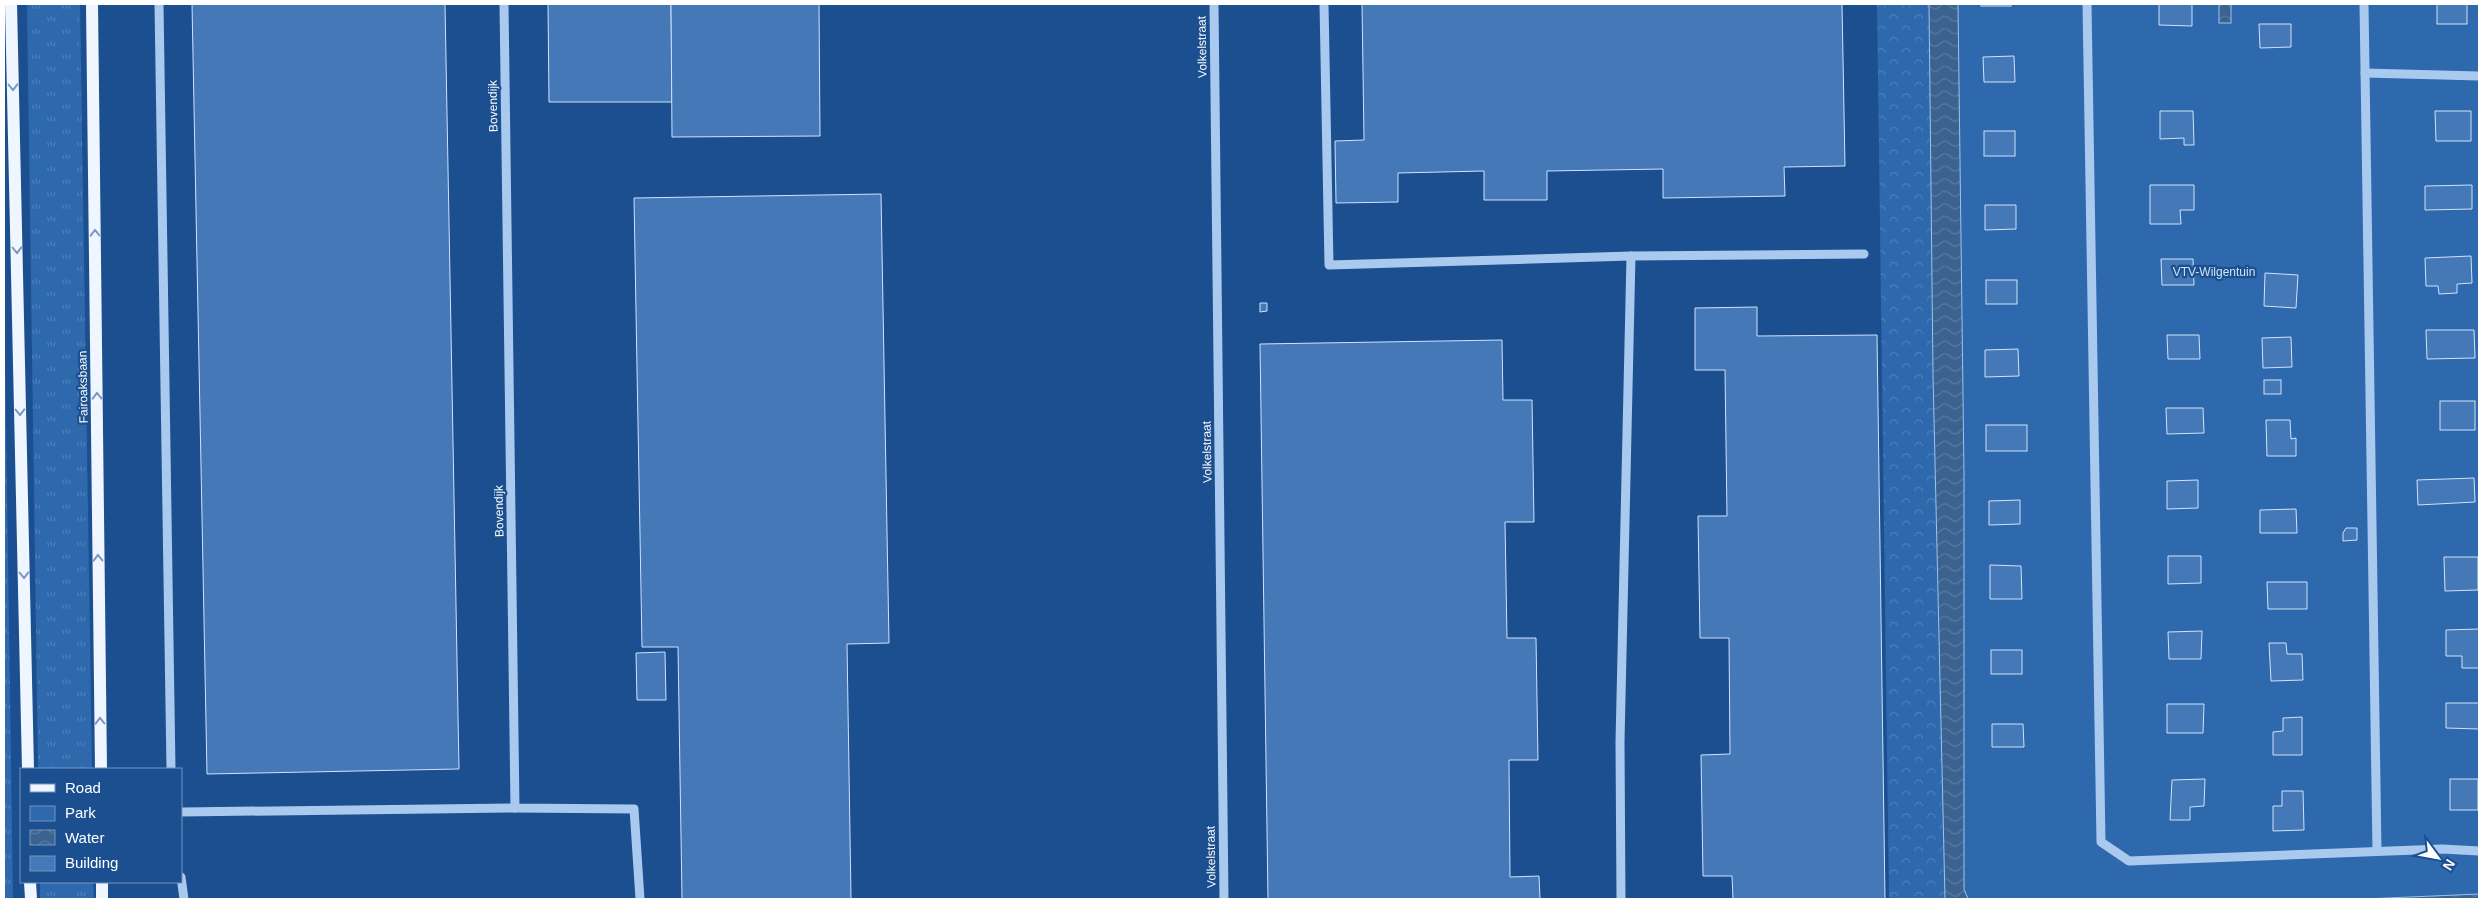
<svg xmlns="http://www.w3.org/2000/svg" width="2483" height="903" font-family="Arial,sans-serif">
  <defs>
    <pattern id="grass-tufts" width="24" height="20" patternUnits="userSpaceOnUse" patternTransform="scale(1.25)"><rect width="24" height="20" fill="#2e69ad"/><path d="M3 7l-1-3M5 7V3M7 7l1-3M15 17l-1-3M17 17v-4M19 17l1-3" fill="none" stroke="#4d80b9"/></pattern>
    <pattern id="forest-crowns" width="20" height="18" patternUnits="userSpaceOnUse" patternTransform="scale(1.25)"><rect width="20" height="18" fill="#2e69ad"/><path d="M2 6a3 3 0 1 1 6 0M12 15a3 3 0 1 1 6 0" fill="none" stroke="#4d80b9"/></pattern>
    <pattern id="water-waves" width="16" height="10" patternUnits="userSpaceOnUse" patternTransform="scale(1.25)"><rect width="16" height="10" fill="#3c6290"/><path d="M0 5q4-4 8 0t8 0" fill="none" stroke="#597aa1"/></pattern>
  </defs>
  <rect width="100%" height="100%" fill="#1b4f8f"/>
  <g fill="url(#grass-tufts)">
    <path d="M27,4H80L92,769H38Z"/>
    <path d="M4,285L13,899H4Z"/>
    <path d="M40,882H93L94,899H40Z"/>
  </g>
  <path fill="url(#forest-crowns)" d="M1877,4H1929L1933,374L1945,899H1889Z"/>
  <path fill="#2e69ad" d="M1943,4H2479V899H1959Z"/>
  <g fill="url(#water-waves)" stroke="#9cc4f0">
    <path d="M1929,4H1958L1964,475V889L1968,899H1945L1933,374Z"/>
    <rect x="2219" y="4" width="12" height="19"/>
    <path d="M2479,894V899H2364Z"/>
  </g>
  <g fill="#4478b7" stroke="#cfe3fa">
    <path d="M192,4H445L459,769L207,774Z"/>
    <path d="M548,4H671L672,102H549Z"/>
    <path d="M671,4H819L820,136L672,137Z"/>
    <path d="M1362,4H1842L1845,166L1784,167L1785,196L1663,198V169L1547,171V200H1484V171L1398,173V202L1336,203L1335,141L1364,140Z"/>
    <rect x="1981" y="4" width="30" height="2"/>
    <path d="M2159,4H2192V26L2159,25Z"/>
    <rect x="2437" y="4" width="30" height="20"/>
    <path d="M2259,24H2291V47L2260,48Z"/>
    <path d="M2014,56L2015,82H1984L1983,57Z"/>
    <path d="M2160,111H2193L2194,145H2184V138L2160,139Z"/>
    <path d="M2435,111H2471V141H2436Z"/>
    <rect x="1984" y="131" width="31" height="25"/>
    <path d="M2150,185H2194V210H2180L2181,224H2150Z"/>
    <path d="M2472,185V209L2425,210V186Z"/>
    <path d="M881,194L889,643L847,644L851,899H682L678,647H642L634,198Z"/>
    <path d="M1985,205H2016V229L1985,230Z"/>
    <path d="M2471,256L2472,283L2457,284V293L2439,294L2438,286H2426L2425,258Z"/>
    <path d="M2161,259H2193L2194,285H2162Z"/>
    <path d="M2265,273L2298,275L2296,308L2264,306Z"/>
    <rect x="1986" y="280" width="31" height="24"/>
    <path d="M1260,303H1267V311L1260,312Z"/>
    <path d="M1757,307V336L1877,335L1885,899H1733L1732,876H1703L1701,755L1730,754L1729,638H1700L1698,516H1727L1725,370H1695V308Z"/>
    <path d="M2426,330H2474L2475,358L2427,359Z"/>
    <path d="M2167,335H2199L2200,359H2168Z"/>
    <path d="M2291,337L2292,367L2263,368L2262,338Z"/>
    <path d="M1502,340L1503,400H1532L1534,522H1505L1507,638H1536L1538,760H1509L1510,877L1539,876L1540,899H1268L1260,344Z"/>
    <path d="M2018,349L2019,376L1985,377V350Z"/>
    <rect x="2264" y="380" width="17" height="14"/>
    <rect x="2440" y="401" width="35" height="29"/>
    <path d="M2166,408H2203L2204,433L2167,434Z"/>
    <path d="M2266,420H2290L2291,439L2296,438V456H2267Z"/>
    <rect x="1986" y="425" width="41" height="26"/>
    <path d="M2474,478L2475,502L2418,505L2417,480Z"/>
    <path d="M2198,480V508L2167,509V481Z"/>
    <path d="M2020,500V524L1989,525V501Z"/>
    <path d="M2296,509L2297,533H2260V510Z"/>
    <path d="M2346,528H2357V540L2343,541V533Z"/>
    <path d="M2168,556H2201V583L2168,584Z"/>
    <path d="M2444,557H2478V590L2445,591Z"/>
    <path d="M1990,565L2021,566L2022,599H1990Z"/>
    <path d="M2267,582H2307V609H2268Z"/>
    <path d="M2479,629V668H2462V656H2446V630Z"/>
    <path d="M2202,631L2201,659H2169L2168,632Z"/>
    <path d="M2269,643H2286L2287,654H2302L2303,680L2271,681Z"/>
    <rect x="1991" y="650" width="31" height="24"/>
    <path d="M665,652L666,700H637L636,653Z"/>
    <path d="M2446,703H2479V729L2446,728Z"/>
    <path d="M2167,704H2204L2203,733H2167Z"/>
    <path d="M2302,717V755H2273V732L2283,731V718Z"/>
    <path d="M1992,724H2023L2024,747H1992Z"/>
    <path d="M2205,779L2204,806L2190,807V820H2170L2172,780Z"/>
    <rect x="2450" y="779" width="28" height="31"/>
    <path d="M2282,791H2303L2304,830L2273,831V806H2282Z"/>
  </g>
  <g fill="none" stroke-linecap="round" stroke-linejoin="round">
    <g stroke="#a9c9ee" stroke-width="9">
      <path d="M159,4L171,769"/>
      <path d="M504,4L515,808L634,809L640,899"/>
      <path d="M1214,4L1224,899"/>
      <path d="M1324,4L1329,265L1631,256L1864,254"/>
      <path d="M2087,4L2101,842L2129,861L2442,849L2479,851"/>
      <path d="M2364,4L2377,851"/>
      <path d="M2365,73L2479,76"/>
      <path d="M181,812L515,808"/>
      <path d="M181,877L184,899"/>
      <path d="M1621,899L1620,742L1631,256"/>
    </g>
    <g stroke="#f0f6ff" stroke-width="12">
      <path d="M11,4L28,769"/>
      <path d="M92,4L101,769"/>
      <path d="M30,882L31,899"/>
      <path d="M102,882V899"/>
    </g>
  </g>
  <defs><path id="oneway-chevron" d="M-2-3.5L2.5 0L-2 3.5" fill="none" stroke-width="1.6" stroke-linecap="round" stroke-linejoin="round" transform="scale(1.25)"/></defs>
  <g stroke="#7b9ac1">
    <use href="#oneway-chevron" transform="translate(13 87) rotate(89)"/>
    <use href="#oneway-chevron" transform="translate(95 233) rotate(-91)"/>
    <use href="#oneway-chevron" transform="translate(17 250) rotate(89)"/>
    <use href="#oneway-chevron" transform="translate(97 396) rotate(-91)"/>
    <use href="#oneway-chevron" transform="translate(20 412) rotate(89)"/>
    <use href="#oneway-chevron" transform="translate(98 558) rotate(-91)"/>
    <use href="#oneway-chevron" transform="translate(24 575) rotate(89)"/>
    <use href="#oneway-chevron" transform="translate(100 721) rotate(-91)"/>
  </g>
  <g text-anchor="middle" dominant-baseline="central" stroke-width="4.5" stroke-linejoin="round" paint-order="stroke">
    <g font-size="12" fill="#fff" stroke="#1b4f8f">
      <text transform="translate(1202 47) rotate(-91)">Volkelstraat</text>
      <text transform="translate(493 106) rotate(-91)">Bovendijk</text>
      <text transform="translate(83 387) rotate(-91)">Fairoaksbaan</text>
      <text transform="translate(1207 452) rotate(-91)">Volkelstraat</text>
      <text transform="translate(499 511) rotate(-91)">Bovendijk</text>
      <text transform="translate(1211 857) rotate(-91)">Volkelstraat</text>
    </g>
    <g font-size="12" fill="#cfe3fa" stroke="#1b4f8f">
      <text x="2214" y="272">VTV-Wilgentuin</text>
    </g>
  </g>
  <rect width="2483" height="903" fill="none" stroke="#ffffff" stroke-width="10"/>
  <rect x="20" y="768" width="162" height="115" fill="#1b4f8f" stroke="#7695bc"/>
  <rect x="30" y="784" width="25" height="8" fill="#f0f6ff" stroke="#7695bc"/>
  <text x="65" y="793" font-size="15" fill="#ffffff">Road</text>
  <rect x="30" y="806" width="25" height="15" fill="#2e69ad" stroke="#7695bc"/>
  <text x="65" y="818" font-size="15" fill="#ffffff">Park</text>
  <rect x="30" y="830" width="25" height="15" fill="url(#water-waves)" stroke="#7695bc"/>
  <text x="65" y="843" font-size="15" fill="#ffffff">Water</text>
  <rect x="30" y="856" width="25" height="15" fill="#4478b7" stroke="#7695bc"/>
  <text x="65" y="868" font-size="15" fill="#ffffff">Building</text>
  <g transform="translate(2438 858) rotate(122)" stroke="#1b4f8f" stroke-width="4" paint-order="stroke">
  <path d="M0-4L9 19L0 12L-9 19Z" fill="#ffffff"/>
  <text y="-8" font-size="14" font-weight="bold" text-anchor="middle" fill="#ffffff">N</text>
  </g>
</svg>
